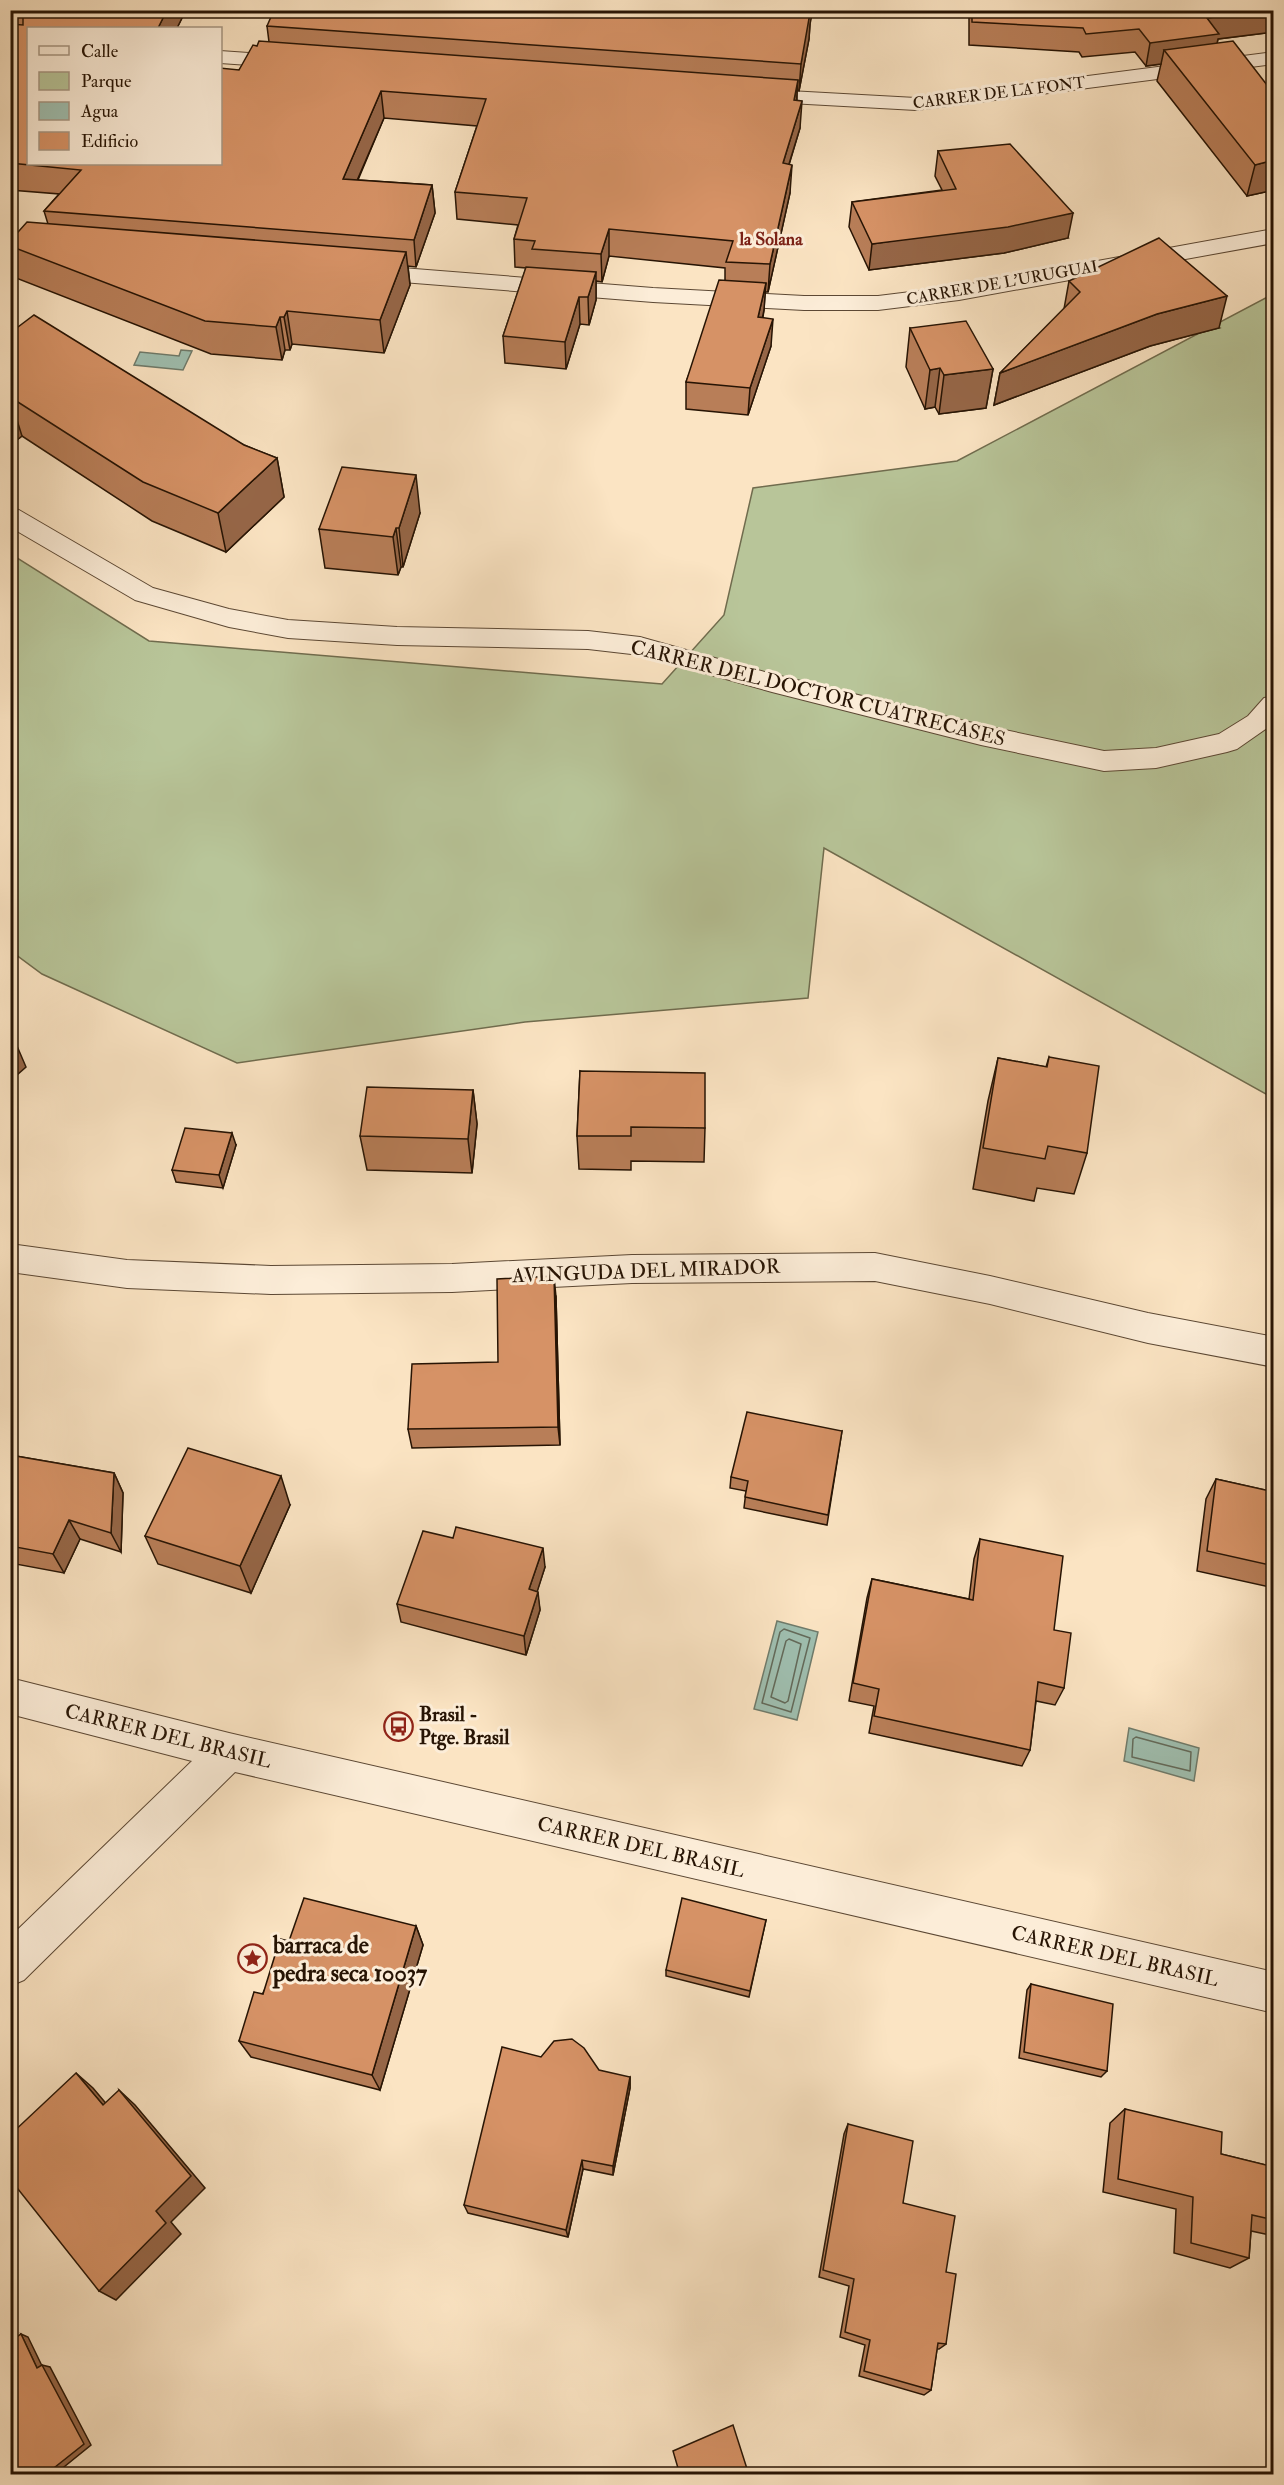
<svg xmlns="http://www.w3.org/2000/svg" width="1284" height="2485" font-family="'IM FELL Double Pica',serif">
  <rect width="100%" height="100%" fill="#fbe4c3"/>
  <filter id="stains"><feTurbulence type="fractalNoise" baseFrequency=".00333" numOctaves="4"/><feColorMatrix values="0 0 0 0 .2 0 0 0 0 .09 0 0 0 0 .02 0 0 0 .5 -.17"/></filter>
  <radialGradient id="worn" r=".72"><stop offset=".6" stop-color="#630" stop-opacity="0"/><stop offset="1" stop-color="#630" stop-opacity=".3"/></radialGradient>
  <path fill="#b8c599" stroke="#706c4e" stroke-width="1.5" d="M1273,294V1098L824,848L808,998L525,1022L237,1063L42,974L11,951V554L149,641L662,684L724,615L753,488L957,461Z"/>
  <g fill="#9fbfb0" stroke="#6f7b6b" stroke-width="1.5">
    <path d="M181,350L192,351L183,370L134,365L140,352L179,356Z"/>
    <path d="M777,1621L818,1632L797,1720L754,1709Z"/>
    <path d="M1129,1728L1199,1748L1194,1781L1124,1761Z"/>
  </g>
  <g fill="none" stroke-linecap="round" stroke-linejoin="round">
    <g stroke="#636a5a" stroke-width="1.5">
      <path d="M784,1629L810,1638L791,1712L762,1703L780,1632Z"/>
      <path d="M789,1639L801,1644L788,1701L785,1703L771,1697L786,1641Z"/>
      <path d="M1136,1737L1191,1752L1190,1771L1132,1757L1133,1739Z"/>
    </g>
    <defs>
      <g id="minor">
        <path d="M220,51L289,56L296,58L299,62L296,66L289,68L220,63Z"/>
        <path d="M1274,52V64L916,110L753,101L746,99L743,95L746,91L753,89L916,98Z"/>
        <path d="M1274,229V243L959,300L878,310H804L653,302L364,279L356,277L353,272L356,267L364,265L653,288L804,296H878L959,286Z"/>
        <path d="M10,508L19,510L153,588L229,609L288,620L397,627L588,631L640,637L772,674L981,725L1104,751L1156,748L1219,734L1248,716L1264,698L1274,696V723L1237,749L1227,752L1156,768L1104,771L981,745L772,692L640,655L588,649L397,645L288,638L229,627L135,600L10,527Z"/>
        <path d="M10,1244L127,1260L271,1266L452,1264L632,1255L875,1253L990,1276L1148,1313L1274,1337V1367L1148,1343L990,1304L875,1281L632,1283L452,1292L271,1294L127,1288L10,1272Z"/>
        <path d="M10,1678L229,1733L1274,1972V2013L235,1772L24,1980L10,1986V1937L192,1761L10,1714Z"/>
      </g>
    </defs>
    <use href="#minor" stroke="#5c4834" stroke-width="2"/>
    <use href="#minor" fill="#fcedd8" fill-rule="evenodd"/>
  </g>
  <g fill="#b87e58" stroke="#271404" stroke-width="1.5">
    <path d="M10,10H186L177,28H28V164L239,70L257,46L269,42L267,26L810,24L809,39L799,91L797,90V100L800,128L789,165L790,193L768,292H765L764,310L763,317L771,346L748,415L686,409V382L725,281V268L609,256L602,282L596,281V300L589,325L580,324L566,369L505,363L503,336L526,268L515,267L514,239L518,225L457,219L455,192L477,126L384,118L358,180L432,185L435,213L416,267L408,266L410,285L384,353L292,344L290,350H285L282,360L211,354L16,278L10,258V241L48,224L44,211L59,194L10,190Z"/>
    <path d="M969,10H1274V32L1218,39L1217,43L1274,94V190L1247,196L1157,81L1161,64L1146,66L1135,52L1082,57L1079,52L969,45Z"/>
    <path d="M938,151L1068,238L1004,253L869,270L849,227L852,202L942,190L935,176Z"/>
    <path d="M1069,281L1219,328L1150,346L994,405L1000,373L1064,309Z"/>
    <path d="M910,328L993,369L986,408L939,414L935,407L925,409L906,367Z"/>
    <path d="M10,333L244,445L277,458L284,497L226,552L152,521L22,436L17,440L10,437Z"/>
    <path d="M420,513L403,567H401L398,575L325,568L319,529Z"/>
    <path d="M1049,1057L1087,1153L1074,1194L1037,1188L1034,1201L973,1189L988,1101L998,1058L1046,1067Z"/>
    <path d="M580,1071L705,1128L704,1162L631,1161V1170L579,1169L577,1136Z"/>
    <path d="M473,1090L477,1124L472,1173L367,1170L360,1136Z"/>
    <path d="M236,1145L223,1188L176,1182L172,1170Z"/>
    <path d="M556,1297L560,1445L412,1448L408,1429L498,1362Z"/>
    <path d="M842,1431L827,1525L744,1508L746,1491L730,1488L731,1477Z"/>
    <path d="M10,1455L114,1473L123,1493L121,1552L80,1539L64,1573L10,1563Z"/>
    <path d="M1216,1479L1274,1492V1588L1197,1571L1206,1499Z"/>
    <path d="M290,1505L251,1593L158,1564L145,1536Z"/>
    <path d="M980,1539L1054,1630L1064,1688L1055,1705L1036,1701L1030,1750L1022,1766L869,1733L874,1706L849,1701L867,1598L872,1579L969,1599L974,1559Z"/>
    <path d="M545,1567L537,1591L540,1610L526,1655L401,1622L397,1604Z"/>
    <path d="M766,1920L749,1997L666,1976V1970Z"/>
    <path d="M416,1926L423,1945L380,2090L251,2057L239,2041L289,1941Z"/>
    <path d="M1031,1984L1107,2071L1101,2077L1019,2058L1027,1990Z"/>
    <path d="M630,2077V2088L613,2175L583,2169L568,2237L468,2213L464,2205Z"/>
    <path d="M1125,2109L1221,2154L1274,2167V2236L1251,2231L1249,2258L1230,2268L1174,2253L1176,2209L1103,2192L1110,2123Z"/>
    <path d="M848,2124L903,2203L946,2272V2344L939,2349H937L931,2390L924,2395L859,2376L865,2345L840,2337L849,2286L819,2277L844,2134Z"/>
  </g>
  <g fill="#966647" stroke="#271404" stroke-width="1.5">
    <path d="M167,10H186L177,28H158Z"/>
    <path d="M809,10H813L810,24L809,39L799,91L801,64Z"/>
    <path d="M1267,10H1274V32L1218,39L1214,57L1164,50L1161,64L1146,66L1150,43L1207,18Z"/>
    <path d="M798,80L796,107L794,100Z"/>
    <path d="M381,91L384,118L346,206L343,179Z"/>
    <path d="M802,101L800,128L781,190L783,163Z"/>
    <path d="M1274,160V190L1247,196L1255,165Z"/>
    <path d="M792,165L790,193L768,292L770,264Z"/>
    <path d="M432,185L435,213L416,267L414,240Z"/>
    <path d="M1073,213L1068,238L1004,253L869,270L872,244Z"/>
    <path d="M609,229V256L602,282L601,254Z"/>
    <path d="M406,252L410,285L384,353L380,320Z"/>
    <path d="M596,272V300L589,325L588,297Z"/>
    <path d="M766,283L764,310L757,344L758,317Z"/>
    <path d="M1227,296L1219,328L1150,346L994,405L1000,373L1157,314Z"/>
    <path d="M579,297L580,324L566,369L565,342Z"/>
    <path d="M287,311L292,344L290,350L284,317Z"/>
    <path d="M280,317L285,350L282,360L276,327Z"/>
    <path d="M773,319L771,346L748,415L750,388Z"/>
    <path d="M940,368L935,407L925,409L930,370Z"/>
    <path d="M993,369L986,408L939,414L944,375Z"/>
    <path d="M10,398L22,436L17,440L10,419Z"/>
    <path d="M277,458L284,497L226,552L218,513Z"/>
    <path d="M416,475L420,513L403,567L399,528Z"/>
    <path d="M396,528L401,567L398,575L393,537Z"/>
    <path d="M11,1032L26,1067L10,1081V1033Z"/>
    <path d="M473,1090L477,1124L472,1173L468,1139Z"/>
    <path d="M232,1133L236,1145L223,1188L219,1175Z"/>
    <path d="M554,1276L556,1297L560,1445L558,1427Z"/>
    <path d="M114,1473L123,1493L121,1552L111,1533Z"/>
    <path d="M281,1476L290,1505L251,1593L240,1566Z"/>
    <path d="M69,1520L80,1539L64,1573L53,1554Z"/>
    <path d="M543,1548L545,1567L532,1608L529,1589Z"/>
    <path d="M538,1592L540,1610L526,1655L524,1636Z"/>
    <path d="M416,1926L423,1945L380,2090L372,2075Z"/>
    <path d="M76,2073L93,2088L120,2120L103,2105Z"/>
    <path d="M630,2077V2088L613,2175V2166Z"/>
    <path d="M119,2090L135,2105L205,2188L171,2222L181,2234L116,2300L99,2291L156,2211Z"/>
    <path d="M582,2160L583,2169L568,2237L566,2230Z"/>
    <path d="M21,2334L28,2337L44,2370L37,2368Z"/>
    <path d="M42,2365L50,2367L91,2445L54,2475H45Z"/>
  </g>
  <g fill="#d69266" stroke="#271404" stroke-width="1.5">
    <path d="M23,10H167L158,28H28V164H220V68L239,70L253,45L257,46L259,41L798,80L794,100L802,101L783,163L792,165L770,264L726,262L733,241L609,229L601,254L532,249L535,241L514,239L527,198L455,192L486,99L381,91L343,179L432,185L414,240L44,211L81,170L10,163V24L23,25Z"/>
    <path d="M274,10H809L808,13H810L801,64L267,26Z"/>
    <path d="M972,10H1267L1207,18L1219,34L1150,43L1139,29L1086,34L1083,28L972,22Z"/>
    <path d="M1233,41L1274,94V160L1255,165L1164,50Z"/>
    <path d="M1010,144L1073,213L1008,227L872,244L852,202L956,189L938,151Z"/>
    <path d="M27,222L406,252L380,320L287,311L284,317H280L276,327L205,321L10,246V241Z"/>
    <path d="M1159,238L1227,296L1157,314L1000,373L1080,292L1069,281Z"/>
    <path d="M526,267L596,272L588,297H579L565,342L503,336Z"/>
    <path d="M719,280L766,283L758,317L773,319L750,388L686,382Z"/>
    <path d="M34,315L244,445L277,458L218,513L143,482L10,397V333Z"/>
    <path d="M966,321L993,369L944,375L940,368L930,370L910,328Z"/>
    <path d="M342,467L416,475L399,528H396L393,537L319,529Z"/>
    <path d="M1049,1057L1099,1066L1087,1153L1048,1146L1045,1159L983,1148L998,1058L1047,1067Z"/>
    <path d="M580,1071L705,1073V1128L631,1127V1136H577Z"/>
    <path d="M367,1087L473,1090L468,1139L360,1136Z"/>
    <path d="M185,1128L232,1133L219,1175L172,1170Z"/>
    <path d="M554,1276L558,1427L408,1429L412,1364L498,1362L497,1279Z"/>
    <path d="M747,1412L842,1431L828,1515L745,1497L748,1481L731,1477Z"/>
    <path d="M188,1448L281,1476L240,1566L145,1536Z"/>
    <path d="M10,1455L114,1473L111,1533L69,1520L53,1554L10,1546Z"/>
    <path d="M1216,1479L1274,1492V1566L1207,1551Z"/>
    <path d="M456,1527L543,1548L529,1589L538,1592L524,1636L397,1604L423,1531L453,1538Z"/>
    <path d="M980,1539L1063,1556L1054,1630L1071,1633L1064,1688L1038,1682L1030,1750L874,1716L879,1689L853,1683L872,1579L973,1600Z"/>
    <path d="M304,1898L416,1926L372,2075L239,2041L254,1992L263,1994L280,1939L289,1941Z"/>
    <path d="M682,1898L766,1920L750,1991L666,1970Z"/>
    <path d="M1031,1984L1113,2004L1107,2071L1024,2052Z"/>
    <path d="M572,2039L584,2048L599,2070L630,2077L613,2166L582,2160L566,2230L464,2205L502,2047L541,2057L554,2041Z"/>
    <path d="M76,2073L103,2105L119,2090L191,2176L156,2211L166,2223L99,2291L10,2179V2135Z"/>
    <path d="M1125,2109L1222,2132L1221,2154L1274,2167V2220L1252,2215L1249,2258L1191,2243L1193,2197L1118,2179Z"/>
    <path d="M848,2124L913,2141L903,2203L955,2216L946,2272L956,2274L946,2344L938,2343L931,2390L864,2371L870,2340L845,2332L854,2279L823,2270Z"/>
    <path d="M21,2334L37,2368L42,2365L84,2444L45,2475H10V2342Z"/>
    <path d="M733,2425L749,2475H680L673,2451Z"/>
  </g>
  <defs>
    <symbol id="bus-ring" viewBox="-11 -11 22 22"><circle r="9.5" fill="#fcedd8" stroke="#8f2418" stroke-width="1.5"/><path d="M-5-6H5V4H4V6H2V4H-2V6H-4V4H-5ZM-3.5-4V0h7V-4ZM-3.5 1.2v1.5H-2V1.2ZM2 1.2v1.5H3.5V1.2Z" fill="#8f2418"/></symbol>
    <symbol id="sight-ring" viewBox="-11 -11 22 22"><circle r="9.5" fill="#fcedd8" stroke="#8f2418" stroke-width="1.5"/><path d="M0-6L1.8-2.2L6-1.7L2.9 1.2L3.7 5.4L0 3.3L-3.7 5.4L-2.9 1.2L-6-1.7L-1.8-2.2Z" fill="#8f2418"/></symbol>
  </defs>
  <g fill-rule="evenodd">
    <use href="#bus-ring" x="382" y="1710" width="33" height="33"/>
    <use href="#sight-ring" x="236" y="1942" width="33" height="33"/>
  </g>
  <g text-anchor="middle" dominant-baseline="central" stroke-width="6" stroke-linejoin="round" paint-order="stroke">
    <g font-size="16" fill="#271404" stroke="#fcedd8">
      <text transform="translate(999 93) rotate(-7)">CARRER DE LA FONT</text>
      <text transform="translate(1002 283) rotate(-10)">CARRER DE L'URUGUAI</text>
    </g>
    <g font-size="18" font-weight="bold" fill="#7a1f14" stroke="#fcedd8">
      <text x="771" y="239">la Solana</text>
    </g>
    <g font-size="20" fill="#271404" stroke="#fcedd8">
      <text transform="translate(818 693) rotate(14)">CARRER DEL DOCTOR CUATRECASES</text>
      <text transform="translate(646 1271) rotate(-2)">AVINGUDA DEL MIRADOR</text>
      <text transform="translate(168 1736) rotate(14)">CARRER DEL BRASIL</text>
      <text transform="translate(641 1847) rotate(13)">CARRER DEL BRASIL</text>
      <text transform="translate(1115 1956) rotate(13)">CARRER DEL BRASIL</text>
    </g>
    <g font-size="20" font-weight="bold" fill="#271404" stroke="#fcedd8" text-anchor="start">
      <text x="419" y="1714">Brasil -<tspan x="419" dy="23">Ptge. Brasil</tspan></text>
    </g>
    <g font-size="24" font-weight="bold" fill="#271404" stroke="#fcedd8" text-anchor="start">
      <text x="273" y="1945">barraca de<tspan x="273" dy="28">pedra seca 10037</tspan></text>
    </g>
  </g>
  <rect width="1284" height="2485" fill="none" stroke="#fbe4c3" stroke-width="36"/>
  <rect x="12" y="12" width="1260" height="2461" fill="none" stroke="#271404" stroke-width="3"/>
  <rect x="18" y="18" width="1248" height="2449" fill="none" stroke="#271404" stroke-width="1.5"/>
  <rect x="27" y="27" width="195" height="138" fill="#fcedd8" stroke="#a79683" stroke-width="1.5"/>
  <rect x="39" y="46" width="30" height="9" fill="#fcedd8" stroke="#a79683" stroke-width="1.5"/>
  <text x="81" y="57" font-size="18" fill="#271404">Calle</text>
  <rect x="39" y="72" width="30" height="18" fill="#b8c599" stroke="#a79683" stroke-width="1.5"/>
  <text x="81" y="87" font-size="18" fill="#271404">Parque</text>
  <rect x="39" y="102" width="30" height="18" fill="#9fbfb0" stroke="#a79683" stroke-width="1.5"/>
  <text x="81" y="117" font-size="18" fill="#271404">Agua</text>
  <rect x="39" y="132" width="30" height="18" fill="#d69266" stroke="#a79683" stroke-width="1.5"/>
  <text x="81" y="147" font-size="18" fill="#271404">Edificio</text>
  <rect width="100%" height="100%" filter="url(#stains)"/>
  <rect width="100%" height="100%" fill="url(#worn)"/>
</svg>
